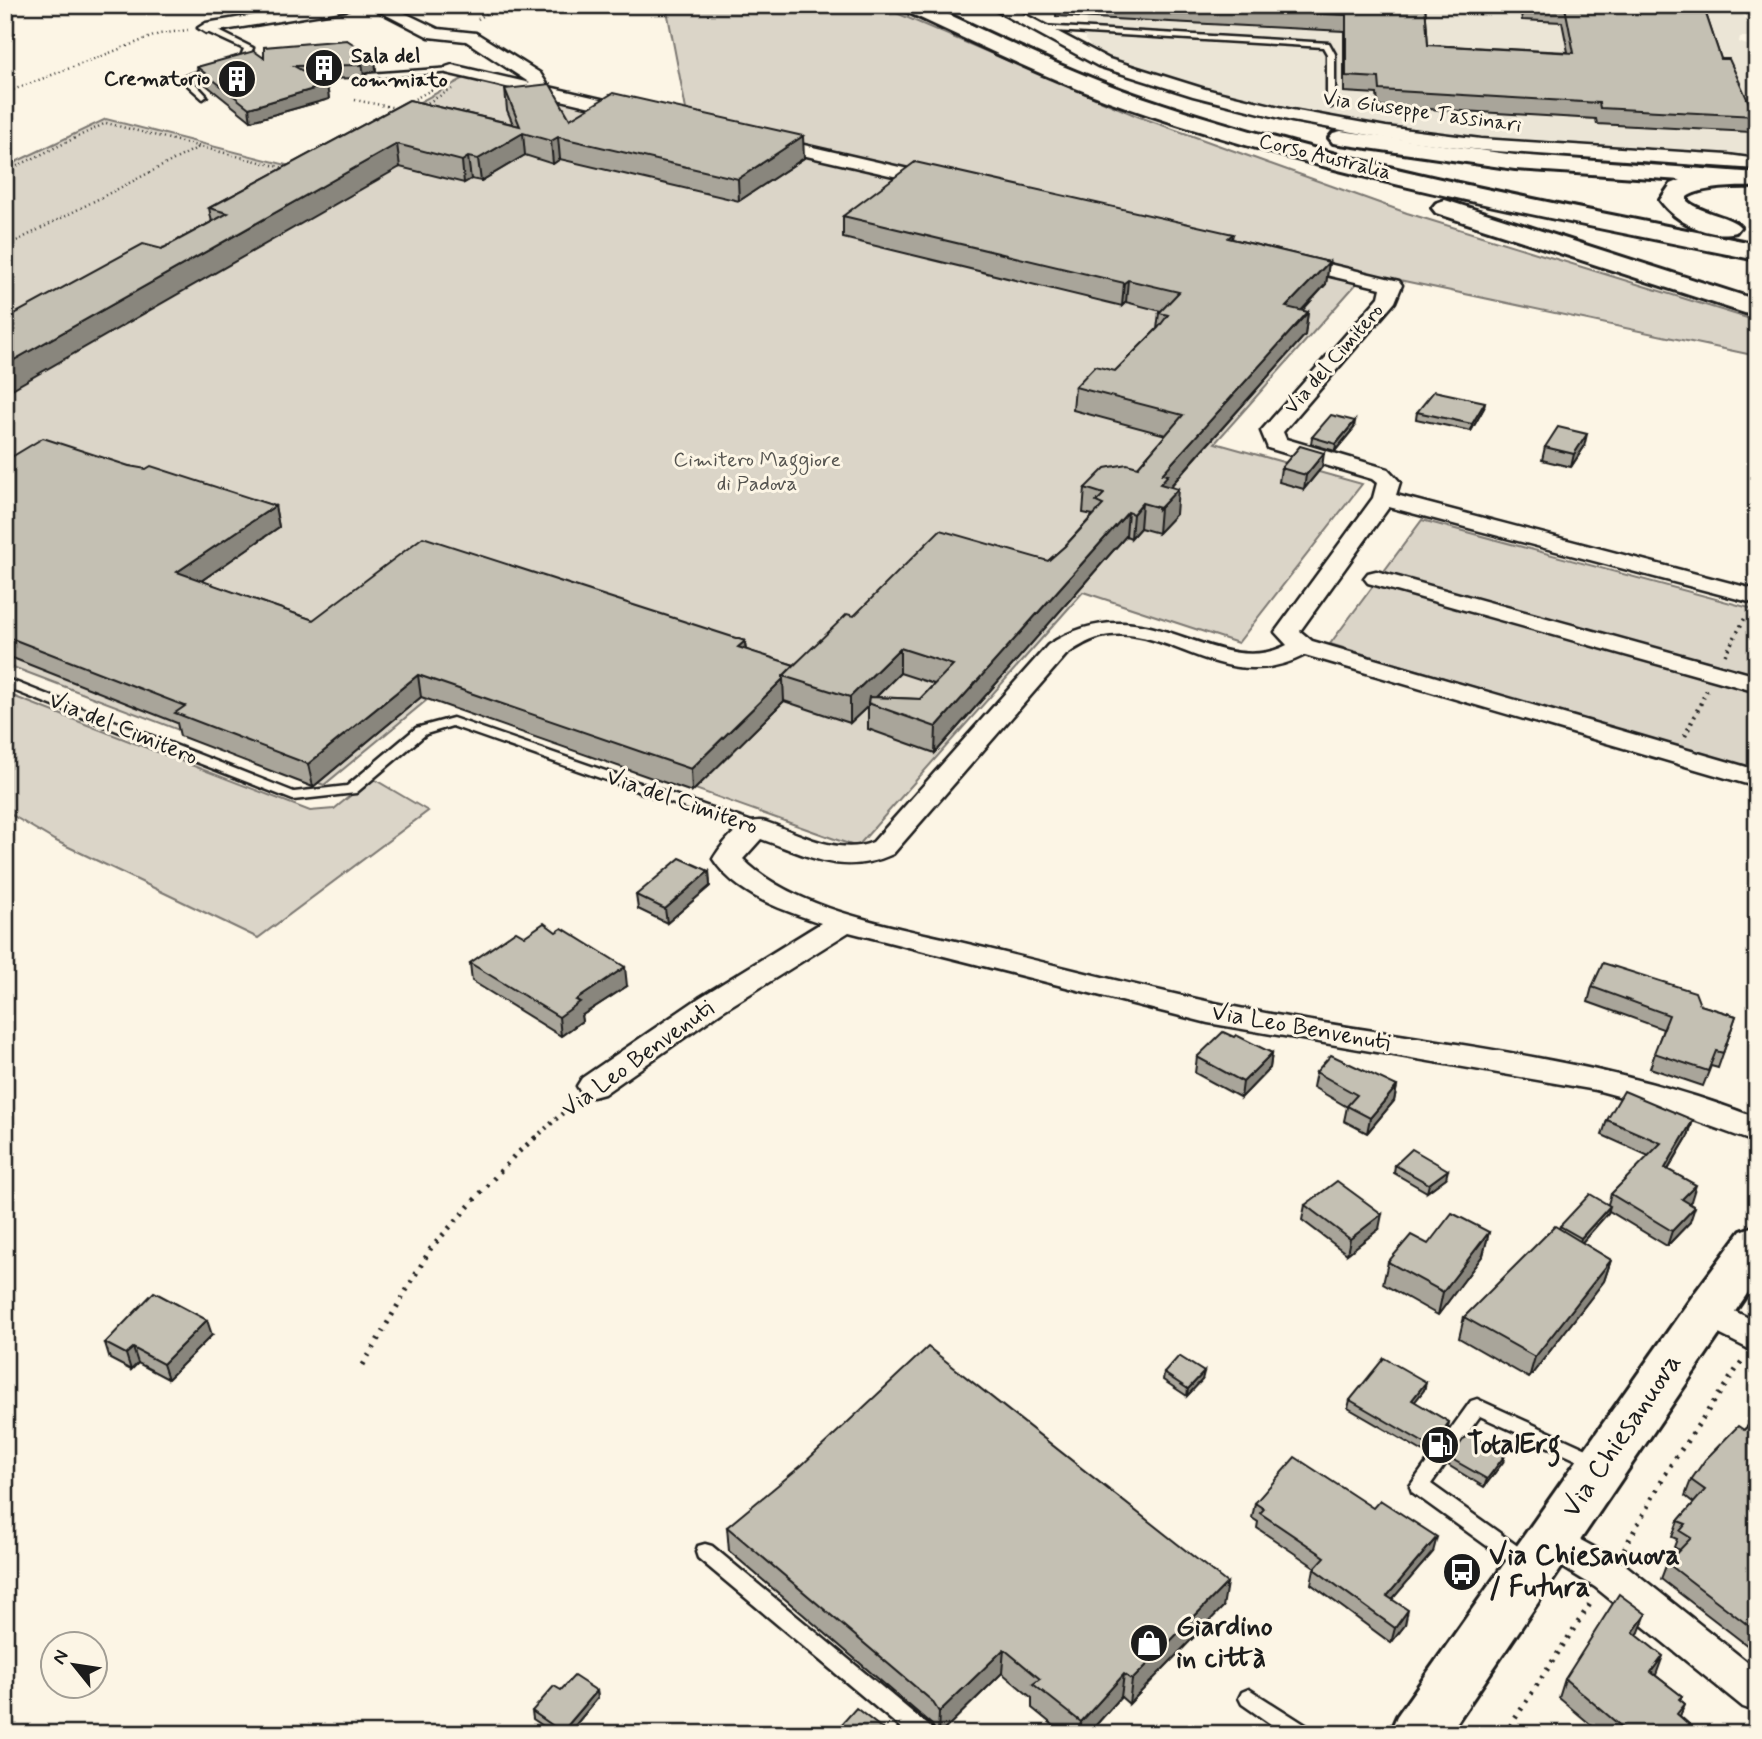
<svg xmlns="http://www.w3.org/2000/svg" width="1762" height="1739" font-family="Mynerve,sans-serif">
  <rect width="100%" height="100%" fill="#fcf5e5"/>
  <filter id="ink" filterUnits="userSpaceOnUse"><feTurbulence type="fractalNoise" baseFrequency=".0143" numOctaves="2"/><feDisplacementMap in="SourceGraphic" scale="14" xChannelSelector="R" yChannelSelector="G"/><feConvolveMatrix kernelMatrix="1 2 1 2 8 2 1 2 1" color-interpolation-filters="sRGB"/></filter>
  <g filter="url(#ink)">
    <path fill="#ebe5d6" d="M1057,5H1731L1757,28V37H1740L1739,42L1757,49V161L1387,132L1228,99L1112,61L1096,52L1085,40L1087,17L1054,15Z"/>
    <g fill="#dbd5c8" stroke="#7c7872" stroke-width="2">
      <path d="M666,5H878L1137,116L1407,213L1757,321V356L1404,281L688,120Z"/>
      <path d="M466,77L1358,282L1215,443L1362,484L1238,643L1083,592L857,847L433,695L324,785L5,664V167L106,119L298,168Z"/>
      <path d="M1422,520L1757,610V771L1330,644Z"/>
      <path d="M5,693L310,811L334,809L372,778L428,811L258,938L54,840L5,811Z"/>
    </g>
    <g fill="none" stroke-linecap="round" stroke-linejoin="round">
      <defs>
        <g id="lane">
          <path d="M203,26H209L253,48L247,60L192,80L207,96L203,99L183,81V77L241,56L244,49L203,30Z"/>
          <path d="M1041,26L1329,43L1335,54V104L1331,107L1327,104V54L1323,47L1038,30V26Z"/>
          <path d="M452,68L456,70L455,72L369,78L365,76L369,74Z"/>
          <path d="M5,678L294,792L347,786L416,728L453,718L761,825L763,828L756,832L751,831L452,726L426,734L356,793L293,800L5,687Z"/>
          <path d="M1477,1399L1602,1456L1605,1461L1602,1466L1596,1469L1590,1466L1480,1416L1431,1484L1533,1557L1536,1563L1533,1569L1526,1571L1519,1569L1412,1492L1410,1486L1471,1401Z"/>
          <path d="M705,1544L712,1546L930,1727L933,1734H908L698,1558L696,1552L698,1546Z"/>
          <path d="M1249,1689L1309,1727L1312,1734H1285L1242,1704L1239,1698L1242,1692Z"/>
        </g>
        <g id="street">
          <path d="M316,5H354L346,10L206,33L198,28L206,23Z"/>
          <path d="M367,5H388L438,29L476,33L540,73L549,87L640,108L643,112L634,117L446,73V67L452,65L530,83L466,41L429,37Z"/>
          <path d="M986,5H1007L1109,59L1205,89L1292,110L1386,127L1481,139L1728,155L1757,159V169L1481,150L1386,138L1292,121L1193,96L1098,66Z"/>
          <path d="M769,137L943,177L946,181L937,186L763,146L760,142L763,138Z"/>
          <path d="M1291,255L1399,281L1402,285L1395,302L1283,432L1286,439L1388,469L1400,482L1396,495L1757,590V604L1389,507L1300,631L1312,641L1757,770V787L1305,655C1222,698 1167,620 1100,637C1087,641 1076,648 1066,655L893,854C842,877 810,856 761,839L743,859C794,911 899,927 968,944C1076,970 1183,999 1293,1018C1450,1045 1607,1059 1757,1118V1143L1655,1106L1596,1090L1208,1023L849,932L721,1012L604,1094L593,1097L582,1094L577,1086L582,1078L699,998L821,923C782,910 736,895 713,859C724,841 744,816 766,822C799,833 839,857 873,842L1048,645C1147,580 1213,683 1287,645L1275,632L1373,498L1377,483L1372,479L1268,448L1261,431L1379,297L1381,288L1284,265L1281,261L1284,257Z"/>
          <path d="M1376,571L1757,676V692L1368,583L1364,578L1368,573Z"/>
          <path d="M1707,1298L1757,1322V1353L1695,1322L1690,1312L1695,1302Z"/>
          <path d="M1551,1524L1623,1563L1757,1670V1712L1743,1707L1595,1587L1538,1552L1532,1540L1538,1528Z"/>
        </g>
        <path id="primary" d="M1757,1225V1279L1449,1734H1389L1397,1716L1697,1290L1741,1231Z"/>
        <g id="highway">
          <path d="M901,5H929C1005,41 1083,78 1163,104C1357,168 1558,204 1757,244V260C1552,218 1345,181 1146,114C1062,86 983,47 903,10Z"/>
          <path d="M1341,131L1515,155L1757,173V187C1740,186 1700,187 1687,197V201C1701,214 1732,216 1740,227L1736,232C1709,239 1675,222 1660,200L1671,184L1681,180L1515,169L1333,143L1329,138L1333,133Z"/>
          <path d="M1445,200L1757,300V317L1436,213L1432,208L1436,203Z"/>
        </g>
      </defs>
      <use href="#lane" stroke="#1c1c1c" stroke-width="5"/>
      <use href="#street" stroke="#1c1c1c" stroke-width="5"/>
      <use href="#primary" stroke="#1c1c1c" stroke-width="6"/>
      <use href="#highway" stroke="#1c1c1c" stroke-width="6"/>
      <g stroke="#1c1c1c" stroke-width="2.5" stroke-dasharray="1 3.5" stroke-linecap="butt">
        <path d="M478,19L494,9L495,5"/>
        <path d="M5,93L159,34L188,30"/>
        <path d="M355,100L396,108"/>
        <path d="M407,103L433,89"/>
        <path d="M420,107L452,89"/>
        <path d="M5,172L106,123L288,169"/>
        <path d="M5,247L199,147"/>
        <path d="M159,250L216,219"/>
      </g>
      <path stroke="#1c1c1c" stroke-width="3.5" stroke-dasharray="2 4.5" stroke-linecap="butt" d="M1725,655L1746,616"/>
      <g stroke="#1c1c1c" stroke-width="4.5" stroke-dasharray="2 5" stroke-linecap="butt">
        <path d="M1685,736L1707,690"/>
        <path d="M535,1138L574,1103"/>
      </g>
      <g stroke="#1c1c1c" stroke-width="5" stroke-dasharray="2.5 7" stroke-linecap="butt">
        <path d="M363,1365L431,1248L514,1156L537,1136"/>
        <path d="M1624,1549L1670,1466L1742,1361"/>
        <path d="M1505,1734L1592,1601"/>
      </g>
      <use href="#lane" fill="#fcf5e5" fill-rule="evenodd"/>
      <use href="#street" fill="#fcf5e5" fill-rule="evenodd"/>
      <use href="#primary" fill="#fcf5e5" fill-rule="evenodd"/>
      <use href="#highway" fill="#fcf5e5" fill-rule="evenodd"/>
    </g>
    <g fill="#a9a59a" stroke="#1c1c1c" stroke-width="2" fill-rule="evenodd">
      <path d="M1056,5H1425L1428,45L1568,52L1562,22L1522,20L1520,5H1703L1721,59L1755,116L1751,132L1597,124L1596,119L1378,106L1377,94L1344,92V31L1056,16Z"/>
      <path d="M1457,5H1508L1481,14L1458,12Z"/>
      <path d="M264,58H375L376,71L364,74V78L316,79L327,85L329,99L251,121L200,80L197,67Z"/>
      <path d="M505,89L570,119L804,158L739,201L560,159L553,164L525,155L481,181L471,179L464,183L400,167L162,249L212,222L209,208L409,100L513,124L507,110Z"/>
      <path d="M843,216L1233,234L1232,239L1329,262L1326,284L1302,311L1308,312L1305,335L1170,487L1176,514L1158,533L1140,528L1131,538L1126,536L935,753L868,729V706L850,723L784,701L692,792L421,697L313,787L180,736L177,723L5,655V461L129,466L275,506L279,527L201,581L313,620L745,641L746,650L794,665L854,616L1048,561L1065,546L1093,515L1083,513L1085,488L1138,467L1166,435L1073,410L1075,387L1115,371L1157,329L1159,313L1161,311L1126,302L1122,306L843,238ZM900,673L934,684L920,699L876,697Z"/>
      <path d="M1484,408L1471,431L1416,419L1417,412Z"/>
      <path d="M1354,428L1335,451L1311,444L1312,437Z"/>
      <path d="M1545,447H1584L1571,467L1542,460Z"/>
      <path d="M1322,467L1304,489L1279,482L1281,468Z"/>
      <path d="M709,871L710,886L667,923L638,909L636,895Z"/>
      <path d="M525,936L627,986L581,1016L582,1021L561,1036L472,981L470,963Z"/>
      <path d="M1592,987L1700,1005L1736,1016L1718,1068L1711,1066L1703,1086L1650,1068L1663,1029L1588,1002Z"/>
      <path d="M1234,1037L1272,1053L1270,1068L1241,1098L1195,1073L1197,1057Z"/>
      <path d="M1316,1072L1397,1086L1394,1101L1367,1133L1344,1121L1347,1107L1313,1087Z"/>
      <path d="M1607,1120H1693L1688,1136L1668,1170L1691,1201L1689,1203L1690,1222L1667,1246L1609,1211L1608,1213L1581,1242L1611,1260L1604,1281L1529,1378L1459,1338L1464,1317L1559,1229L1560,1226L1608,1204L1611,1194L1649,1156L1602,1135Z"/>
      <path d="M1395,1165L1446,1178L1427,1192L1394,1173Z"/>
      <path d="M1305,1205L1379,1229L1347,1254L1302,1220Z"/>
      <path d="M1489,1232L1483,1255L1438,1315L1383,1284L1388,1262L1428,1244Z"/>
      <path d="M212,1335L168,1379L138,1363L131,1370L110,1359L105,1343Z"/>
      <path d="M1164,1373L1202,1380L1187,1396L1163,1380Z"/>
      <path d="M1426,1382L1424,1390L1414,1402L1449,1422L1447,1430L1429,1455L1348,1408L1350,1400Z"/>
      <path d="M1757,1417V1653L1661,1579L1667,1563L1679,1550L1674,1547L1677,1539L1672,1537L1678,1521L1694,1503L1685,1496L1691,1480Z"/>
      <path d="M1450,1458L1503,1462L1484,1487L1448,1465Z"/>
      <path d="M1255,1503L1433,1552L1392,1599L1405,1625L1391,1643L1311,1584L1314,1569L1316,1568L1257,1528L1258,1522L1252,1518Z"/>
      <path d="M727,1527L1223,1607L1129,1704L1121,1697L1088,1734H1064L1032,1708V1698L1002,1673L940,1734H937L932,1725L729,1551Z"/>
      <path d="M1639,1632L1637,1635L1655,1675L1682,1696L1680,1700L1685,1704L1680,1716L1700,1734H1602L1559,1698L1565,1679Z"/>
      <path d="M597,1691L598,1698L568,1734H555L533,1719L532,1711Z"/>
    </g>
    <g fill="#89867d" stroke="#1c1c1c" stroke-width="2">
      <path d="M1483,5H1508L1481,14Z"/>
      <path d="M375,58L376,71L364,74V78L362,61Z"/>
      <path d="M327,85L329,99L251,121L249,108Z"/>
      <path d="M523,133L525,155L481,181L478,159Z"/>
      <path d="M803,136L804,158L739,201L738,179Z"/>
      <path d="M558,137L560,159L553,164L551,141Z"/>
      <path d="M397,144L400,167L5,393V365Z"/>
      <path d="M468,157L471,179L464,183L462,161Z"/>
      <path d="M1329,262L1326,284L1283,330L1286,307Z"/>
      <path d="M1128,280L1126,302L1122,306L1124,283Z"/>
      <path d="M1308,312L1305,335L1166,491V500L1158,509L1160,484L1162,474Z"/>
      <path d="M1485,402L1484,408L1471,431L1472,424Z"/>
      <path d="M1355,421L1354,428L1335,451L1336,444Z"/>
      <path d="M1587,434L1584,447L1571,467L1574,454Z"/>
      <path d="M1324,453L1322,467L1304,489L1306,475Z"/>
      <path d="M1178,489L1176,514L1158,533L1160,508Z"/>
      <path d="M1142,503L1140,528L1131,538L1133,514Z"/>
      <path d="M275,506L279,527L182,594L177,572Z"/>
      <path d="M1128,512L1126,536L935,753L936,727Z"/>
      <path d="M745,641L746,663L738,647Z"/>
      <path d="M900,648V673L869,704L868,703V706L850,723V697Z"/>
      <path d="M418,675L421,697L313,787L308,764Z"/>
      <path d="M783,679L784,701L692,792L691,769Z"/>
      <path d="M709,871L710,886L667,923L665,909Z"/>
      <path d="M625,967L627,986L581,1016L582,1021L561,1036L559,1017L576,1000Z"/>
      <path d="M1272,1053L1270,1068L1241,1098L1243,1082Z"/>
      <path d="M1397,1086L1394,1101L1367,1133L1370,1118Z"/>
      <path d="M1693,1120L1688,1136L1660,1183L1665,1168Z"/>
      <path d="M1448,1170L1446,1178L1427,1192L1429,1184Z"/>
      <path d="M1696,1185L1691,1201L1677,1214L1682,1199Z"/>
      <path d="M1610,1206L1608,1213L1579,1246L1581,1238Z"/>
      <path d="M1695,1207L1690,1222L1667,1246L1672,1231Z"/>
      <path d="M1382,1214L1379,1229L1347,1254L1350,1239Z"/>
      <path d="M1489,1232L1483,1255L1438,1315L1443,1292Z"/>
      <path d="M1611,1260L1604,1281L1529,1378L1535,1357Z"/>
      <path d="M207,1320L212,1335L168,1379L163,1364Z"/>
      <path d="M133,1348L138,1363L131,1370L126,1354Z"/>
      <path d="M1204,1372L1202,1380L1187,1396L1188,1389Z"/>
      <path d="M1426,1382L1424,1390L1410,1408L1412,1400Z"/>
      <path d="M1449,1422L1447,1430L1429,1455L1431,1447Z"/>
      <path d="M1505,1455L1503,1462L1484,1487L1487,1479Z"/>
      <path d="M1437,1537L1433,1552L1383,1610L1387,1596Z"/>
      <path d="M1227,1583L1223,1607L1129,1704L1132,1680Z"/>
      <path d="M1408,1610L1405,1625L1391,1643L1395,1628Z"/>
      <path d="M1646,1614L1639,1632L1626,1650L1633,1632Z"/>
      <path d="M1004,1649L1002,1673L940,1734H938L939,1712Z"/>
      <path d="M1663,1656L1656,1675L1644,1691L1651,1672Z"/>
      <path d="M1124,1674L1121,1697L1088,1734H1079L1081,1722Z"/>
      <path d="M597,1691L598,1698L568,1734H562V1732Z"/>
    </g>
    <g fill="#c4c0b3" stroke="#1c1c1c" stroke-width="2">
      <path d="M1152,5H1425L1428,45L1574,53L1565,7L1536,5H1703L1721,59H1729L1755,116L1600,108L1599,103L1380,90L1379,78L1346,76V15Z"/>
      <path d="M347,40L375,58L362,61V65L294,66L327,85L249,108L197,67L254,51L264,58V47Z"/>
      <path d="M550,84L570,119L613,93L803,136L738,179L558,137L551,141L523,133L478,159L468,157L462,161L397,144L5,365V319L143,244L162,249L228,213L209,208L409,100L520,126L505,89Z"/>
      <path d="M915,162L1233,234L1228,238L1329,262L1286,307L1308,312L1162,474L1168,475L1160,484L1178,489L1160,508L1142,503L1133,514L1128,512L936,727L868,703L869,697L920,699L953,665L900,648L850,697L783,676L847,614L854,616L940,530L1048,561L1065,546L1103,505L1096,502L1104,494L1085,488L1105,468L1127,464L1138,467L1183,415L1075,387L1095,366L1115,371L1158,328L1168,315L1159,313L1179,292L1128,280L1124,283L843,216Z"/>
      <path d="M1434,391L1485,402L1472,424L1417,412Z"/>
      <path d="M1331,415L1355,421L1336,444L1312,437Z"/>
      <path d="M1558,427L1587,434L1574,454L1545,447Z"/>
      <path d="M43,438L129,466L146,469L151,466L275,506L177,572L313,620L423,537L745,641L738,647L794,665L783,676V679L691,769L418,675L308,764L175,713L185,706L5,636V461Z"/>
      <path d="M1300,446L1324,453L1306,475L1281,468Z"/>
      <path d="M680,858L709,871L665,909L636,895Z"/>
      <path d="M544,923L556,932L562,928L625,967L576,1000L580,1002L559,1017L470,963L516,931L525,936Z"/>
      <path d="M1603,963L1695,992L1700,1005L1736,1016L1723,1053L1716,1051L1708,1071L1654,1053L1669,1015L1592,987Z"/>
      <path d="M1223,1032L1234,1037L1236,1035L1272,1053L1243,1082L1197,1057Z"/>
      <path d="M1331,1055L1397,1086L1370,1118L1347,1106L1357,1095L1316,1072Z"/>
      <path d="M1624,1091L1693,1120L1665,1168L1696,1185L1682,1199L1695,1207L1672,1231L1611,1194L1661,1143L1607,1120Z"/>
      <path d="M1412,1149L1448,1170L1429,1184L1395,1165Z"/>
      <path d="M1337,1181L1382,1214L1350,1239L1305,1205Z"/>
      <path d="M1590,1194L1610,1206L1581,1238L1560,1226Z"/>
      <path d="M1452,1213L1489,1232L1443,1292L1388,1262L1411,1235L1428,1244Z"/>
      <path d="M1555,1226L1611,1260L1535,1357L1464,1317Z"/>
      <path d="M154,1292L207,1320L163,1364L133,1348L126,1354L105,1343Z"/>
      <path d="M928,1347L1227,1583L1132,1680L1124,1674L1081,1722L1033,1684L1040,1679L1004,1649L939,1712L932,1701L727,1527L802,1465Z"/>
      <path d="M1179,1356L1204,1372L1188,1389L1164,1373Z"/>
      <path d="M1384,1358L1426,1382L1412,1400L1449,1422L1431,1447L1350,1400Z"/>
      <path d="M1757,1417V1632L1667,1563L1691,1538L1680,1531L1686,1524L1678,1521L1705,1490L1691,1480L1705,1460L1738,1426L1744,1430Z"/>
      <path d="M1468,1433L1505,1455L1487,1479L1450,1458Z"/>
      <path d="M1295,1457L1373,1508L1380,1500L1437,1537L1387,1596L1408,1610L1395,1628L1314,1569L1325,1557L1260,1513L1264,1509L1255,1503Z"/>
      <path d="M1619,1594L1646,1614L1633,1632L1663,1656L1651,1672L1682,1696L1679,1699L1685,1704L1677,1714L1700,1734H1630L1565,1679Z"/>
      <path d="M574,1676L597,1691L562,1732L532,1711L554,1686L561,1690Z"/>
      <path d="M856,1708L889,1734H833Z"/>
    </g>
  </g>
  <defs>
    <symbol id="building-disc" viewBox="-11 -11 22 22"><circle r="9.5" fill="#1c1c1c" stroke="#fcf5e5"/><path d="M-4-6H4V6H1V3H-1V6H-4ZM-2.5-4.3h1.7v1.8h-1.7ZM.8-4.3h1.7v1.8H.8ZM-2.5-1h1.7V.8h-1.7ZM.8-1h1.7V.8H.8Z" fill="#fff"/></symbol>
    <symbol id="fuel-disc" viewBox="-11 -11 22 22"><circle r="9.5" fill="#1c1c1c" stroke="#fcf5e5"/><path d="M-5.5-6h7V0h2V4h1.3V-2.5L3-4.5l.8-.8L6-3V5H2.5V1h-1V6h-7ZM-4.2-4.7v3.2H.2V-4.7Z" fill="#fff"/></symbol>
    <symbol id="bus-disc" viewBox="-11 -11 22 22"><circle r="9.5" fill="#1c1c1c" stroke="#fcf5e5"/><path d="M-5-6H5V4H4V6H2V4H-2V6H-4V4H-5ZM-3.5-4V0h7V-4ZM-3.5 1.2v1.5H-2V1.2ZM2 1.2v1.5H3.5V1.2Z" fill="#fff"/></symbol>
    <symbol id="shop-disc" viewBox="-11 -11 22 22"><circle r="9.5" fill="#1c1c1c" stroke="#fcf5e5"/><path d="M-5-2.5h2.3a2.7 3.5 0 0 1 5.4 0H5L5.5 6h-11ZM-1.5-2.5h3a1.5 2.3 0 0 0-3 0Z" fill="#fff"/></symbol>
  </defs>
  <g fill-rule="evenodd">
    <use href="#building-disc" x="302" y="46" width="44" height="44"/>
    <use href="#building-disc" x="215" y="57" width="44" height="44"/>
    <use href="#fuel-disc" x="1418" y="1423" width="44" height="44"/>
    <use href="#bus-disc" x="1440" y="1550" width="44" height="44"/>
    <use href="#shop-disc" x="1127" y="1621" width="44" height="44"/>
  </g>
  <g text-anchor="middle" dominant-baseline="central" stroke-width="6" stroke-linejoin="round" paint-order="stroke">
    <g font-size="21" font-weight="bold" fill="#1c1c1c" stroke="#fcf5e5" text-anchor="start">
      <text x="351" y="56">Sala del<tspan x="351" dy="24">commiato</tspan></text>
      <text x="210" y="79" text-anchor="end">Crematorio</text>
    </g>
    <g font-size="21" fill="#1c1c1c" stroke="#fcf5e5">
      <text transform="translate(1422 112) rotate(8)">Via Giuseppe Tassinari</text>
      <text transform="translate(1325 157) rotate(14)">Corso Australia</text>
      <text transform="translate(1334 359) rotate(-49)">Via del Cimitero</text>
    </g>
    <g font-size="21" fill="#555450" stroke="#fcf5e5">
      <text x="757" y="460">Cimitero Maggiore<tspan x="757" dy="24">di Padova</tspan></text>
    </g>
    <g font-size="24" fill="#1c1c1c" stroke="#fcf5e5">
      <text transform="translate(123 729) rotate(22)">Via del Cimitero</text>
      <text transform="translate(682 802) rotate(19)">Via del Cimitero</text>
      <text transform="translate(1301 1028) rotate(10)">Via Leo Benvenuti</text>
      <text transform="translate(638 1059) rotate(-36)">Via Leo Benvenuti</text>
    </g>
    <g font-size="28" fill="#1c1c1c" stroke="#fcf5e5">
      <text transform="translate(1622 1436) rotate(-56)">Via Chiesanuova</text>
    </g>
    <g font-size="28" font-weight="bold" fill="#1c1c1c" stroke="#fcf5e5" text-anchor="start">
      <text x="1467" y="1445">TotalErg</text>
      <text x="1489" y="1556">Via Chiesanuova<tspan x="1489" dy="32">/ Futura</tspan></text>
      <text x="1176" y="1627">Giardino<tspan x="1176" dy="32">in città</tspan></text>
    </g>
  </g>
  <rect width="1762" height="1739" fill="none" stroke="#fcf5e5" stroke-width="28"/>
  <rect x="14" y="14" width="1734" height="1711" fill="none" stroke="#1c1c1c" stroke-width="2.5" filter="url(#ink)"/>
  <g transform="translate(74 1665) rotate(300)"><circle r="33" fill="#fcf5e5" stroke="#a29e95" stroke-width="2"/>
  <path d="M0-5L12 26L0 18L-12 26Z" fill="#1c1c1c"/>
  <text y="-10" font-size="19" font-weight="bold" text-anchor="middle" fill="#1c1c1c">N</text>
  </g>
</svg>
